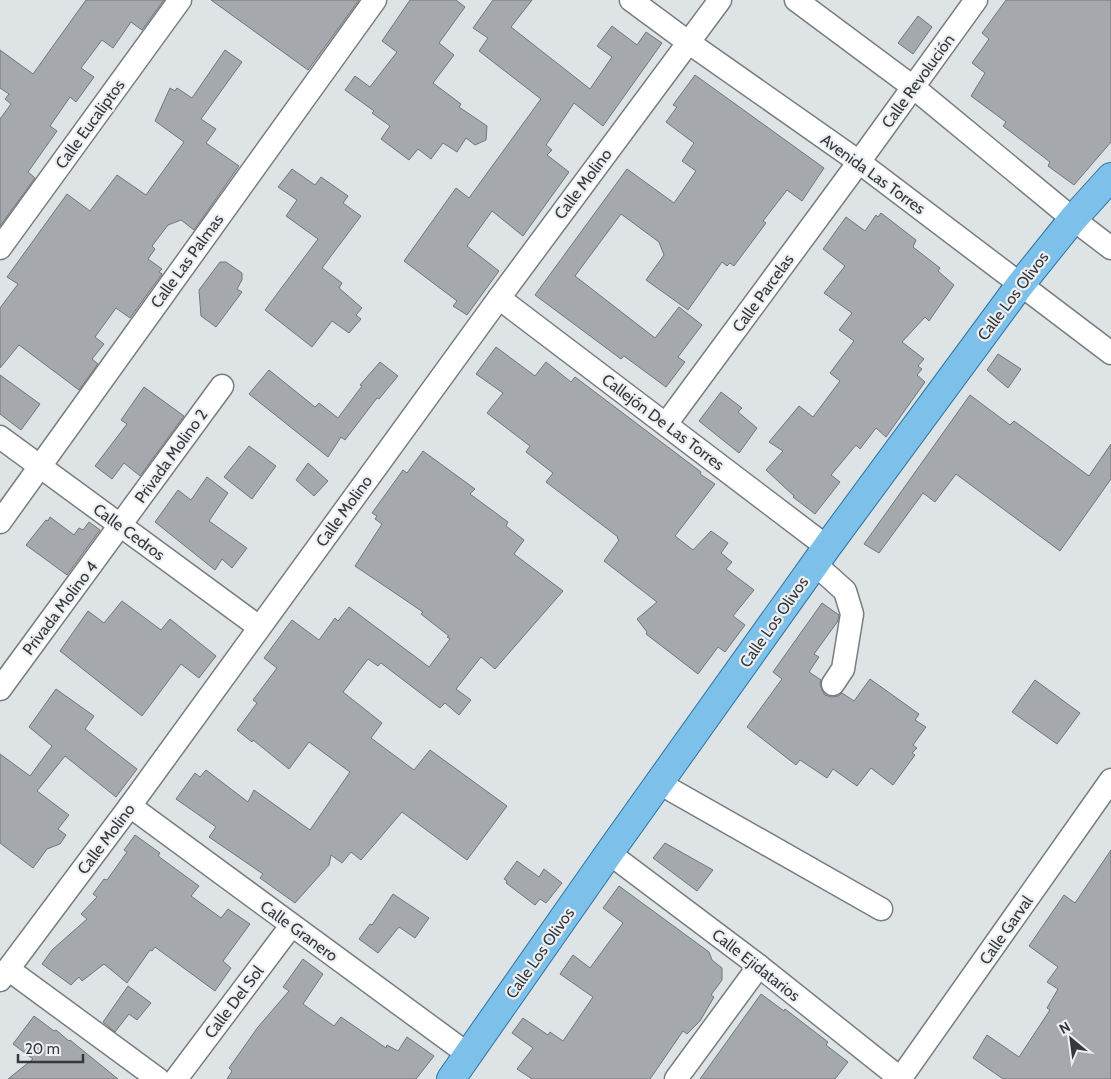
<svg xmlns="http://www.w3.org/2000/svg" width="1111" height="1079" font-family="Cabin,sans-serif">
  <rect width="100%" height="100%" fill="#dee3e6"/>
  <g fill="#a5a9ad" stroke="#727679">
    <path d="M86,0H164L142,30L131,22L113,48L102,40L81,68L94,77L76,102L70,97L50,126L57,131L28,172L35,178L0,226V119L11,104L5,99L9,94L0,88V50L33,74Z"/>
    <path d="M211,0H359L308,70Z"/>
    <path d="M410,0H456L465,7L439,43L454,55L433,83L461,104L459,107L487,126L486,140L475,145L466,138L457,152L443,143L431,159L418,149L409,160L381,139L390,126L372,113L374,111L345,90L355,76L370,87L397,52L382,41Z"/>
    <path d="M493,0H532L511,27L590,89L612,57L597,46L612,26L637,45L646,32L662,43L603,126L574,103L546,145L552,150L547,155L569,172L523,236L492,211L467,246L499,271L467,315L453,306L457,301L404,261L456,188L469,198L541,99L479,51L488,38L473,28Z"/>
    <path d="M1006,0H1111V142L1074,185L1048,166L1050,162L1003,126L1006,122L971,96L985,73L972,63L989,39L982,33Z"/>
    <path d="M918,16L932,27L913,54L898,43Z"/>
    <path d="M225,50L242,62L201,119L216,129L206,143L239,166L194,230L181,220L168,225L152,246L155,249L148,259L162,269L159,272L162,274L130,318L116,308L95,337L104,344L92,359L98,364L79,390L19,345L0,368V308L18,284L7,277L67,194L90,211L117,175L146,195L184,142L155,121L170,88L175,91L177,88L192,98Z"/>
    <path d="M695,75L824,168L802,201L787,190L763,221L766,223L734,266L730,263L727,266L722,262L688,310L646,280L664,255L659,242L621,214L575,276L655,338L679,307L702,325L678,357L685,362L666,387L624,356L621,359L535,295L627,169L674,203L696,171L682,161L694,143L666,122L677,107L673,105Z"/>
    <path d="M292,169L315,185L321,177L348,196L343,203L361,216L322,268L342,283L339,288L362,308L356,315L361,319L349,333L332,321L312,347L265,310L318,239L286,216L297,200L278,187Z"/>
    <path d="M881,213L916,240L913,247L940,268L938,271L954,285L929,321L925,317L902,342L924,359L918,366L922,369L917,375L925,382L886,437L876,428L860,449L856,445L831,475L840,482L815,514L793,497L794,496L766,470L783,451L769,442L799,406L813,417L840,381L830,373L854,341L839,330L852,313L824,293L845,266L823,249L846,217L865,231L876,215L878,217Z"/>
    <path d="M220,262H226L242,273V280L237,289L242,292L216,327L201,316L199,290Z"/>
    <path d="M496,347L535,376L546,362L571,382L575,377L701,472L700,474L715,484L675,536L693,550L711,531L728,543L721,553L732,562L726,569L754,590L733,616L745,625L725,652L718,647L698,674L646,634L647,632L637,619L657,602L604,561L619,540L617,538L618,537L546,482L553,473L526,452L530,446L487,413L503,393L476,374Z"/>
    <path d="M998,354L1021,369L1008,388L987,370Z"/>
    <path d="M380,362L398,376L379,399L377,398L345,440L341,437L328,457L249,394L269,370L315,407L319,403L338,418L362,386L360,385Z"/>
    <path d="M0,375L40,404L21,430L0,414Z"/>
    <path d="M144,387L184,416L140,476L124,463L112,479L95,466L127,424L121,420Z"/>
    <path d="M721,392L742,408L738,412L757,428L739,453L699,421Z"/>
    <path d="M970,395L1010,425L1014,421L1089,476L1111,444V479L1060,551L956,474L935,502L923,493L879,553L864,544Z"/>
    <path d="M249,446L276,466L252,499L224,477Z"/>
    <path d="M423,451L475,489L470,494L508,522L506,526L524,540L514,554L563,591L495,669L481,657L456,689L471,700L459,715L445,703L440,708L381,663L378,666L368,659L343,692L382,723L371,738L414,770L430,750L507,806L467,860L402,812L361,860L351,852L342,863L331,855L329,865L295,903L260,878L263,874L209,837L216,827L176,799L195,773L200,777L206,770L248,802L254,790L310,830L350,772L309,742L289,769L253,740L252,742L237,730L257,703L253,700L277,668L264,658L292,620L319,640L335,618L338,621L349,607L429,667L450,639L447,637L449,636L421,614L423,612L355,566L382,524L375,519L377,516L372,513L403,470L407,473Z"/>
    <path d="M308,463L328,481L314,496L296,480Z"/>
    <path d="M207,477L228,493L209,521L247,548L232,568L222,559L215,570L155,522L178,490L191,500Z"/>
    <path d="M50,517L74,535L79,528L83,530L89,522L100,530L67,575L26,545L46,520L48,521Z"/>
    <path d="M122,601L161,630L170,619L216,656L199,678L181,664L142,716L60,651L88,611L104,623Z"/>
    <path d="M822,603L839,615L838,621L814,654L819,657L809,672L821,680L820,684L822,690L825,695L832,697L838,696L842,693L854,701L870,679L919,714L915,720L926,727L913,745L917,748L912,753L915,755L893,785L871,768L857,786L833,769L827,778L800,760L796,765L747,727L782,679L773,672Z"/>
    <path d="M1035,680L1080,713L1057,744L1012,712Z"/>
    <path d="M56,689L94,716L85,729L137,769L116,797L65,756L37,791L69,815L58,829L66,835L60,844L47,849L33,868L0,843V754L30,776L52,746L29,727Z"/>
    <path d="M135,835L160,853L158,856L199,886L191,896L221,918L228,909L250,924L223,961L231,968L215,991L155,947L152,951L150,950L127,983L104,964L82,981L79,977L71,985L42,964L52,950L87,919L81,914L97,897L93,894L104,879L107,880L127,852L124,850Z"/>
    <path d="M665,843L713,870L697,891L653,858Z"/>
    <path d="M1111,850V1079H1003L973,1058L987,1035L1019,1057L1050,1010L1047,1008L1058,989L1047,982L1058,967L1029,946L1064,895L1075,903Z"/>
    <path d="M517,861L539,877L544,869L562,883L546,903L540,899L535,905L506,883L507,881L504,879Z"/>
    <path d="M619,886L709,952L712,960L722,968V980L711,995L714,997L700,1021L687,1034L683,1031L650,1079H532L517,1069L533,1048L512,1033L523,1018L548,1035L550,1032L563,1041L593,997L560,974L573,955L590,968L623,923L603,908Z"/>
    <path d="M393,894L429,918L415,938L399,927L378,953L359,939L370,924L372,925Z"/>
    <path d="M303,959L323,974L303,1004L334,1026L341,1017L386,1048L387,1045L398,1051L407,1037L434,1056L416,1079H227L232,1071L229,1068L258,1027L289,991L283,987Z"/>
    <path d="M128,986L151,1003L137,1020L129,1014L115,1032L103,1022Z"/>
    <path d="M761,994L784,1011L785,1009L828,1042L826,1045L848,1062L835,1079H700Z"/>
    <path d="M34,1016L54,1031L56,1030L69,1041L70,1040L118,1079H8L33,1059L13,1044Z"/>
  </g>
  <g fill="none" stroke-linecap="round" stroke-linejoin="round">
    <defs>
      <g id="minor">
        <path d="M631,0L688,42L859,162L1111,353"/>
        <path d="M796,0L913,87L1073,219L1111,248"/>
        <path d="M0,248L180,0"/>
        <path d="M499,298L827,547"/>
        <path d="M666,424L859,162L976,0"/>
        <path d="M0,437L259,627"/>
        <path d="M0,522L375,0"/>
        <path d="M815,564L845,591L852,614L843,669L833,684"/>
        <path d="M0,689L222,386"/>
        <path d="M659,783L881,909"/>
        <path d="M130,806L469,1055"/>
        <path d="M609,853L759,966L901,1079"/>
        <path d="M8,969L158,1079"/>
        <path d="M0,980L130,806L499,298L720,0"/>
        <path d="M176,1079L291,926"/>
        <path d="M676,1079L759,966"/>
        <path d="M900,1079L1111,780"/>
      </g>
      <path id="major" d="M451,1079L609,853L827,547L1020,285L1073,219L1111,177"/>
    </defs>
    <use href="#minor" stroke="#797d80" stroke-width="25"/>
    <use href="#major" stroke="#2c75a2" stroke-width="30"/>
    <use href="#minor" stroke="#fff" stroke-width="22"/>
    <use href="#major" stroke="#7dc0e9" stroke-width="28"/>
  </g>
  <g text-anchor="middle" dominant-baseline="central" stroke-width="4.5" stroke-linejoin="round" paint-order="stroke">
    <g font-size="16" fill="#363839" stroke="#ecf0f4">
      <text transform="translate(918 81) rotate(-54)">Calle Revolución</text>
      <text transform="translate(90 124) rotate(-54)">Calle Eucaliptos</text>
      <text transform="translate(873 174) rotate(36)">Avenida Las Torres</text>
      <text transform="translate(583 184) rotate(-53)">Calle Molino</text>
      <text transform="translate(187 261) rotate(-54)">Calle Las Palmas</text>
      <text transform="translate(763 293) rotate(-54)">Calle Parcelas</text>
      <text transform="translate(1013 296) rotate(-53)">Calle Los Olivos</text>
      <text transform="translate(663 422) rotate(37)">Callejón De Las Torres</text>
      <text transform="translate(171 456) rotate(-54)">Privada Molino 2</text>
      <text transform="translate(344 511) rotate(-54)">Calle Molino</text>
      <text transform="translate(129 532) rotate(36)">Calle Cedros</text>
      <text transform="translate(60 608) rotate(-53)">Privada Molino 4</text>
      <text transform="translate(774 622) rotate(-55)">Calle Los Olivos</text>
      <text transform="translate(106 839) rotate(-53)">Calle Molino</text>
      <text transform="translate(1006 930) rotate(-55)">Calle Garval</text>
      <text transform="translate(299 931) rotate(36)">Calle Granero</text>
      <text transform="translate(540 953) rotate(-55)">Calle Los Olivos</text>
      <text transform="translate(756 965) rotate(38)">Calle Ejidatarios</text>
      <text transform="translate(234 1002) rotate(-53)">Calle Del Sol</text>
    </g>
  </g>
  <g transform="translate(1071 1039) rotate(331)" stroke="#ecf0f4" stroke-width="4" paint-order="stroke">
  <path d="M0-4L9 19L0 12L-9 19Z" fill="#363839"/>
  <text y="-8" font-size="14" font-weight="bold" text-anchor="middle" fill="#363839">N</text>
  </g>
  <path d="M18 1054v8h65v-8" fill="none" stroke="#363839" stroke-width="2.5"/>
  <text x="25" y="1054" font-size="15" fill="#363839" stroke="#ecf0f4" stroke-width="4" paint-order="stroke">20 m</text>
</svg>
